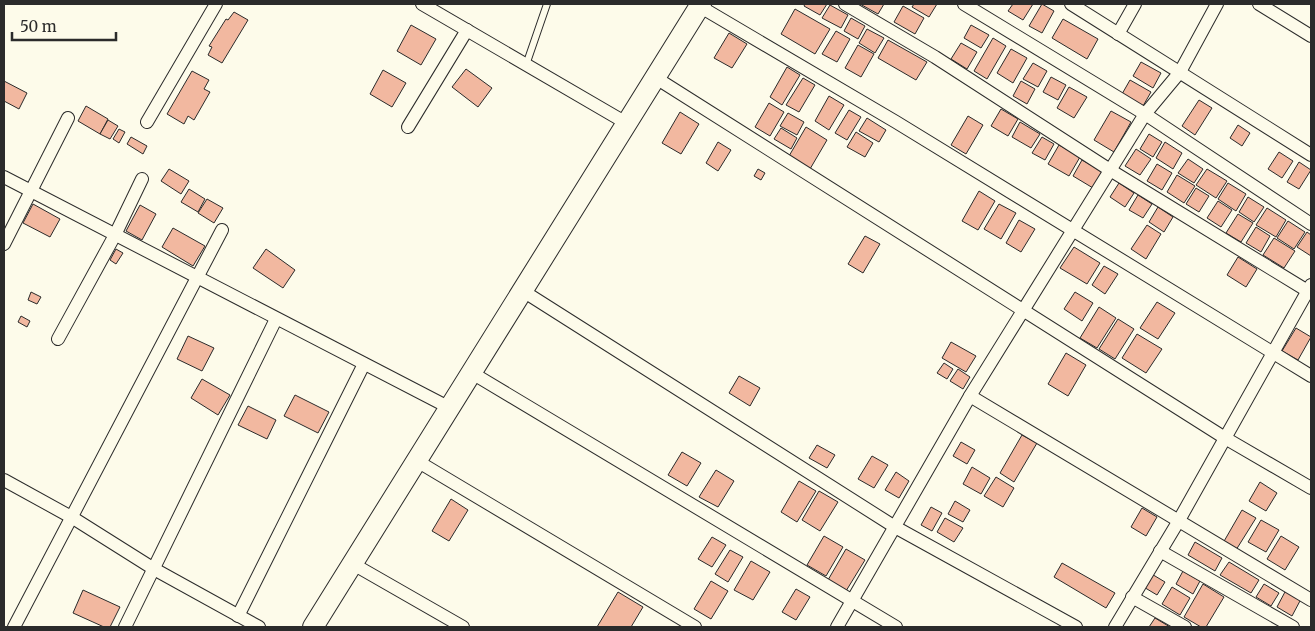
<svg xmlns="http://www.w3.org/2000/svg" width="1315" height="631" font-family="Merriweather,serif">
  <rect width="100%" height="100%" fill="#fdfbea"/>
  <g fill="#f2b8a0" stroke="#2b2b2b">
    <path d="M805,4H827L820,15L804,6Z"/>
    <path d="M860,4H884L878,14Z"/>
    <path d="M914,4H937L929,17L912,7Z"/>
    <path d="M1013,4H1033L1023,20L1008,11Z"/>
    <path d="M1042,4L1054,11L1042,33L1029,26Z"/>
    <path d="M830,5L848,15L841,28L822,18Z"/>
    <path d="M903,6L924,18L915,34L894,22Z"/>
    <path d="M795,9L830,29L815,54L781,34Z"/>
    <path d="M234,12L248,20L222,63L208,55L212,47L209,46L226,19L228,20Z"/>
    <path d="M851,18L865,26L858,39L844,31Z"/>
    <path d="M1063,19L1098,39L1087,59L1052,38Z"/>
    <path d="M411,25L436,39L421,65L397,51Z"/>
    <path d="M971,25L989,35L981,48L964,38Z"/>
    <path d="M867,29L884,38L875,53L859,43Z"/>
    <path d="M836,31L850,39L837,62L822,54Z"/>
    <path d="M729,33L747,44L732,68L714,58Z"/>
    <path d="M993,38L1006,46L987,79L974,71Z"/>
    <path d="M888,40L927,62L916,80L878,58Z"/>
    <path d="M961,43L977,52L967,69L951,59Z"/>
    <path d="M858,45L874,54L861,77L845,68Z"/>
    <path d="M1011,49L1027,58L1013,83L997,73Z"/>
    <path d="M1141,62L1161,73L1153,88L1133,76Z"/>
    <path d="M1033,63L1047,71L1038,87L1023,79Z"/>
    <path d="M787,67L800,75L782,105L770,97Z"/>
    <path d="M466,69L492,88L478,107L452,87Z"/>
    <path d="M383,70L406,83L392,107L370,94Z"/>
    <path d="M192,71L209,80L204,89L210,92L194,120L188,116L184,124L167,114Z"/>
    <path d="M1051,77L1066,85L1058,100L1043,92Z"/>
    <path d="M803,78L815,85L799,112L786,105Z"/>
    <path d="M1130,80L1151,92L1143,106L1122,94Z"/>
    <path d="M4,81L27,93L19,109L4,101Z"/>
    <path d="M1021,81L1035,89L1027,104L1013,96Z"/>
    <path d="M1069,87L1087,97L1074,118L1057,108Z"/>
    <path d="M829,96L844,105L829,130L815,121Z"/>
    <path d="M1199,100L1212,108L1195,135L1182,126Z"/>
    <path d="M769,103L784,112L770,136L755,127Z"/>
    <path d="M86,106L108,119L100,134L78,121Z"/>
    <path d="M1001,109L1018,119L1008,136L991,126Z"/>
    <path d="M849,110L861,117L847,140L835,133Z"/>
    <path d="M1111,111L1131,122L1114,152L1094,140Z"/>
    <path d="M680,112L699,124L681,154L662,143Z"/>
    <path d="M788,113L804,122L797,135L780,126Z"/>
    <path d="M968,116L983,125L966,154L951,145Z"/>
    <path d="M867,118L886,130L879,142L859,131Z"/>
    <path d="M108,120L118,126L110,139L100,134Z"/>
    <path d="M1020,122L1040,134L1031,148L1012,137Z"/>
    <path d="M1238,125L1250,133L1242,146L1230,138Z"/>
    <path d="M806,127L827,140L810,169L789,156Z"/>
    <path d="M781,128L797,138L791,149L774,139Z"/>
    <path d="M119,129L125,132L119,143L113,139Z"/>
    <path d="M856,132L873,143L865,157L847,147Z"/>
    <path d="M1149,134L1162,142L1153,157L1140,149Z"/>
    <path d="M131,137L147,146L143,154L127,144Z"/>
    <path d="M1042,137L1054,144L1045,160L1032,153Z"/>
    <path d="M718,142L731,150L718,171L706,163Z"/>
    <path d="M1165,142L1182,153L1173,169L1156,158Z"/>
    <path d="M1059,145L1080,157L1069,176L1048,164Z"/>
    <path d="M1136,149L1151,159L1140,175L1125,166Z"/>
    <path d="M1279,152L1293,161L1282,178L1268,169Z"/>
    <path d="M1188,159L1203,169L1194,183L1178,173Z"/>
    <path d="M1082,160L1103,172L1093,188L1073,176Z"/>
    <path d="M1299,162L1311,170L1299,189L1287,182Z"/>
    <path d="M1157,164L1172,173L1162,190L1147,181Z"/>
    <path d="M169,169L189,181L181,194L161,181Z"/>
    <path d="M758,169L765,173L761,180L754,176Z"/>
    <path d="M1207,169L1227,181L1216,198L1196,185Z"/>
    <path d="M1177,175L1195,186L1184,203L1167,192Z"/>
    <path d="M1119,183L1134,193L1125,207L1110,197Z"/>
    <path d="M1228,183L1246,194L1236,211L1218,199Z"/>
    <path d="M1196,188L1209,196L1199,212L1186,204Z"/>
    <path d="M189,189L205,199L198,212L181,202Z"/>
    <path d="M979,191L995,201L978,230L962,221Z"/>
    <path d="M1138,195L1152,204L1143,218L1129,210Z"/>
    <path d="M1248,197L1264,207L1254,222L1239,212Z"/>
    <path d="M207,199L223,208L214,223L198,213Z"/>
    <path d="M1218,201L1232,210L1221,227L1207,218Z"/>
    <path d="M33,204L60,219L50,237L23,223Z"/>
    <path d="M999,204L1016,213L1001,239L984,229Z"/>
    <path d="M140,205L156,214L142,240L126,231Z"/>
    <path d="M1158,207L1173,217L1164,232L1149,222Z"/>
    <path d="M1267,208L1286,220L1276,237L1256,225Z"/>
    <path d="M1238,214L1253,223L1241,242L1226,233Z"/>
    <path d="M1019,220L1035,229L1021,252L1006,243Z"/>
    <path d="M1288,221L1305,232L1294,249L1277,238Z"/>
    <path d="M1147,225L1161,234L1146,259L1131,249Z"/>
    <path d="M1256,227L1270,236L1261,252L1246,243Z"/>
    <path d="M173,228L205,246L193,266L162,247Z"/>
    <path d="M1307,232L1311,235V256L1297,247Z"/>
    <path d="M865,236L880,244L863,273L848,264Z"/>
    <path d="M1274,238L1295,251L1284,268L1263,255Z"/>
    <path d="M1074,247L1100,263L1087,284L1060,268Z"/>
    <path d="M116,249L123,253L116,264L110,260Z"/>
    <path d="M266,249L295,270L283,288L253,268Z"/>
    <path d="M1238,257L1257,269L1246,287L1227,275Z"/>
    <path d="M1104,266L1118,274L1105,294L1092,285Z"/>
    <path d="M31,292L41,297L37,304L28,300Z"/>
    <path d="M1075,292L1093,303L1082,321L1064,309Z"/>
    <path d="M1157,302L1175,313L1158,339L1140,328Z"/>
    <path d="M1099,307L1116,318L1097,348L1080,338Z"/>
    <path d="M21,316L30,321L27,327L18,322Z"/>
    <path d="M1118,319L1134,329L1115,359L1099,349Z"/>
    <path d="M1296,328L1311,337L1298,360L1282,351Z"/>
    <path d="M1137,334L1162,349L1146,373L1122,358Z"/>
    <path d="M188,336L214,348L202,371L177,359Z"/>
    <path d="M951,342L976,356L966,372L942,358Z"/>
    <path d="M1066,353L1086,365L1068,396L1048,384Z"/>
    <path d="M944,363L953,369L947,379L937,373Z"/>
    <path d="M958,369L970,377L963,389L950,381Z"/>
    <path d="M739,376L760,388L750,406L729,393Z"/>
    <path d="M202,379L230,395L218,415L191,398Z"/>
    <path d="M295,395L329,412L318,433L284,416Z"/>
    <path d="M248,406L276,420L267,439L238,425Z"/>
    <path d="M1022,435L1037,443L1014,482L1000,473Z"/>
    <path d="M961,442L975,450L967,464L953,456Z"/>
    <path d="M817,445L835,455L827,468L809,458Z"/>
    <path d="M682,452L701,463L687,486L668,475Z"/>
    <path d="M872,456L888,465L874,488L858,479Z"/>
    <path d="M972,467L990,478L981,494L963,484Z"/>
    <path d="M716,470L734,481L718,507L699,497Z"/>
    <path d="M896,472L909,481L899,498L885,490Z"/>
    <path d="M996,477L1014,488L1003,507L984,496Z"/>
    <path d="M799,481L816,491L797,522L781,512Z"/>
    <path d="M1260,482L1277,493L1266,511L1249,501Z"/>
    <path d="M819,491L838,502L820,531L802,520Z"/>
    <path d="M451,499L468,510L449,541L432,531Z"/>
    <path d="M955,501L970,510L963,522L948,514Z"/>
    <path d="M931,507L942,513L932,531L921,525Z"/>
    <path d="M1142,508L1157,517L1146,536L1131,527Z"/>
    <path d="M1242,510L1256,518L1236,550L1223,543Z"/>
    <path d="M945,518L963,528L954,542L937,532Z"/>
    <path d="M1261,520L1279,530L1266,552L1248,542Z"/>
    <path d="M824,536L843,547L826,576L807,565Z"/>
    <path d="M1281,536L1299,547L1285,570L1267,559Z"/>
    <path d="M712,537L726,545L712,567L698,559Z"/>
    <path d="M1195,542L1222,558L1215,571L1188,555Z"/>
    <path d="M846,549L865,560L846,591L828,580Z"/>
    <path d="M730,550L743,557L728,582L715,574Z"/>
    <path d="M751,561L770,572L753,600L734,590Z"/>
    <path d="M1229,562L1259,580L1251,593L1220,575Z"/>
    <path d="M1062,563L1115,593L1106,608L1054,577Z"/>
    <path d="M1183,571L1200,581L1193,594L1176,584Z"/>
    <path d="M1150,573L1165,582L1157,595L1142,586Z"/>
    <path d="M711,581L728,591L711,619L694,609Z"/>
    <path d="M1203,584L1224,597L1206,627H1201L1184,617Z"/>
    <path d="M1264,584L1279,593L1271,606L1256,597Z"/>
    <path d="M1172,587L1190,598L1180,615L1162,604Z"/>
    <path d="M796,589L810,597L796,620L782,612Z"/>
    <path d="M83,590L120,607L110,627H104L73,613Z"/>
    <path d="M1286,590L1301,599L1292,616L1277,607Z"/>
    <path d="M618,592L643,607L631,627H597Z"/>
    <path d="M1155,618L1170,627H1149Z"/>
  </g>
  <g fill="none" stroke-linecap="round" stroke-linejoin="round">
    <defs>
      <path id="lane" d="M526,65L547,4"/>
      <g id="street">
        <path d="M422,4L628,124"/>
        <path d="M845,4L935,57L1110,170L1311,293"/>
        <path d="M964,4L1145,114L1311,224"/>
        <path d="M1071,4L1311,155"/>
        <path d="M1259,4L1311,36"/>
        <path d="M699,6L896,122L1311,376"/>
        <path d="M1118,34L1135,4"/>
        <path d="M656,78L1225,438L1311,488"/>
        <path d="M147,122L216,4"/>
        <path d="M408,127L467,30"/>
        <path d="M4,177L450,408"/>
        <path d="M4,244L68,118"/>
        <path d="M523,291L895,527L1076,627"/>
        <path d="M58,339L115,235L142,179"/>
        <path d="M472,373L896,627"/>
        <path d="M970,396L1311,600"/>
        <path d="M417,461L695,627"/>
        <path d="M4,480L73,518L154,569L259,627"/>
        <path d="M1160,551L1293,627"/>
        <path d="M353,564L463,627"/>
        <path d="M1132,597L1185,627"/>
        <path d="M238,616L364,364"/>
        <path d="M14,627L222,230"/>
        <path d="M125,627L276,319"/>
        <path d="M837,627L970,396L1145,114L1180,72L1217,4"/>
        <path d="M1115,627L1178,522L1311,285"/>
      </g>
      <path id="primary" d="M313,627L701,4"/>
    </defs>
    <use href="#lane" stroke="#2b2b2b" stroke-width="8"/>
    <use href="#street" stroke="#2b2b2b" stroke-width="14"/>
    <use href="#primary" stroke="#2b2b2b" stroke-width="22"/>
    <use href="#lane" stroke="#fdfbea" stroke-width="6"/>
    <use href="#street" stroke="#fdfbea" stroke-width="12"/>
    <use href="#primary" stroke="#fdfbea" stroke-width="20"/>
  </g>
  <rect width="1315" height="631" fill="none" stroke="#2b2b2b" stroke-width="10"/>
  <path d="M12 32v8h104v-8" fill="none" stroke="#2b2b2b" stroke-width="2.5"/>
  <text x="20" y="32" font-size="15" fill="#2b2b2b" stroke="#fdfbea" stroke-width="4" paint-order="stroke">50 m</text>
</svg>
